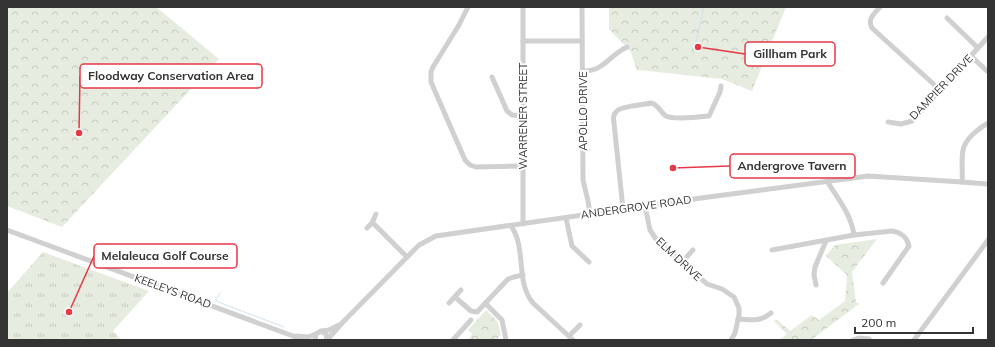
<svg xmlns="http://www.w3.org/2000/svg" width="995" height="347" font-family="Mulish,sans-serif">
  <defs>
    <pattern id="grass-tufts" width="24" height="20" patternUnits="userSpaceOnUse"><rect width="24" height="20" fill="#e6ecdf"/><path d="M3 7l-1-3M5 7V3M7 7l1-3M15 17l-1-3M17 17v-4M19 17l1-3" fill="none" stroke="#c6cbc0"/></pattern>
    <pattern id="forest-crowns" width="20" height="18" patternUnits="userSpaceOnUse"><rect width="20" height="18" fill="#e6ecdf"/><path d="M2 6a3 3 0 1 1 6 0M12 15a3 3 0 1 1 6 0" fill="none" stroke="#c6cbc0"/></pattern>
  </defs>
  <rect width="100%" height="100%" fill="#fff"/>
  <path fill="url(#grass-tufts)" d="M43,252L149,291L113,331L122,340H7V293Z"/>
  <g fill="url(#forest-crowns)">
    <path d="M7,7H156L219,59L62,227L7,206Z"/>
    <path d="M609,7H786L752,91L722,79L638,70L637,71L631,52L609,29Z"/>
    <path d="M877,239L852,272L856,302L859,304L811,340H779L787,334L774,321L776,319L790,331L812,315L819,320L845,301L847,275L826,256L835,245Z"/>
    <path d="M486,310L498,322L501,335L496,340H470L469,339L472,334L468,330Z"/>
  </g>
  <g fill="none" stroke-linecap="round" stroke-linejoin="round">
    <g stroke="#cfe2ee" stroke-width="1">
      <path d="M693,55L704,7"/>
      <path d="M220,293L216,300L218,302L284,327"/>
    </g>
    <g stroke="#d0d0d0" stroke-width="5">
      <path d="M468,7L459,25L433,67L431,72V82L465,160L470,165L476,167L522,166"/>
      <path d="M582,7L583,180L588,201L590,214"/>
      <path d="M880,7C874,14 867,19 872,28L940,90"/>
      <path d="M947,18L978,48"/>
      <path d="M523,41H582"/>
      <path d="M971,56L988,72"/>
      <path d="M583,71C605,71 608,56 627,47"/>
      <path d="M492,77L507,111L512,115L523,116"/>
      <path d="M888,122L901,124L912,121L988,37"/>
      <path d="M827,181C838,199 851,214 854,235"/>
      <path d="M962,182C963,171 961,161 963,150C965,139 979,128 988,123"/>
      <path d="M645,206L650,230L656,239L707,284L722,289L734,297L739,308V315L735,333L731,340"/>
      <path d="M623,209L614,123C613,118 613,114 617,111C621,106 644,105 651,103C659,105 660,112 666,116C674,120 700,117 709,116L720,92L721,86"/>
      <path d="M566,218L572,246L589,262"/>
      <path d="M373,223L407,257"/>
      <path d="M523,224V7"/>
      <path d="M511,226C527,248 515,282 533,303L573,340"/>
      <path d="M367,228L372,223L376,214"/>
      <path d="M7,230L293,336L301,340"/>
      <path d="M772,250L854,235L892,231C900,232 907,237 909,246L883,283"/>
      <path d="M682,262L693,250"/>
      <path d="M816,285L814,275L815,267L826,241"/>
      <path d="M455,297L471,311L477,312L508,279L514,277L523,275"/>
      <path d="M449,303L461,290"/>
      <path d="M486,304L502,320L506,340"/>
      <path d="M738,319C751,320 760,322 771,313"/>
      <path d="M322,331L329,330L339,325"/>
      <path d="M296,336L308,337L316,334"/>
      <path d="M569,336L580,325"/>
      <path d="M315,340L316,334L321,331L326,334L327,340"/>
      <path d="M327,340L343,322L419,245L436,236L701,198L868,176L962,182L988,184"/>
      <path d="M453,340L471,320"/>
      <path d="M853,340L859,338L869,339"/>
      <path d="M914,340L988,240"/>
    </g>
  </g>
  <g text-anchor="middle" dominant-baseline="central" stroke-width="4" stroke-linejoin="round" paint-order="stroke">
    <g font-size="11" fill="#333" stroke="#fff">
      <text transform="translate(941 87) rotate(-46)">DAMPIER DRIVE</text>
      <text transform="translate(583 111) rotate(-90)">APOLLO DRIVE</text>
      <text transform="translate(523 116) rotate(-90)">WARRENER STREET</text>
      <text transform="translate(636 207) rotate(-8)">ANDERGROVE ROAD</text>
      <text transform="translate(679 259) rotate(43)">ELM DRIVE</text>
      <text transform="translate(173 291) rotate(20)">KEELEYS ROAD</text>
    </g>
  </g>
  <path fill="none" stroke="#e63946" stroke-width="1.5" d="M698 47L745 54M79 133L80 76M673 168L730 166M69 312L94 256"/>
  <g fill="#e63946" stroke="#fff" stroke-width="1.5">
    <circle cx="698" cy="47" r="4"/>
    <circle cx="79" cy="133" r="4"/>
    <circle cx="673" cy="168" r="4"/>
    <circle cx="69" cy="312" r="4"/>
  </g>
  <g fill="#fff" stroke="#e63946" stroke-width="1.5">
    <rect x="745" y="42" width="90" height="24" rx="4"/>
    <rect x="80" y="64" width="182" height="24" rx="4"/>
    <rect x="730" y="154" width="125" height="24" rx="4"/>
    <rect x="94" y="244" width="143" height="24" rx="4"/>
  </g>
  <g font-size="12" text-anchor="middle" font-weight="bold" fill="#333">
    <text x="790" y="58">Gillham Park</text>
    <text x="171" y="80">Floodway Conservation Area</text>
    <text x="792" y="170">Andergrove Tavern</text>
    <text x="165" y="260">Melaleuca Golf Course</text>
  </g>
  <rect width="995" height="347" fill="none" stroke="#333333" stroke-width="16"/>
  <path d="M855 327v6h118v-6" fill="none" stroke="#333333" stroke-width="2"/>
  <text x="861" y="327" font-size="12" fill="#333333" stroke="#ffffff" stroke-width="3" paint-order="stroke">200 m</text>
</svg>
